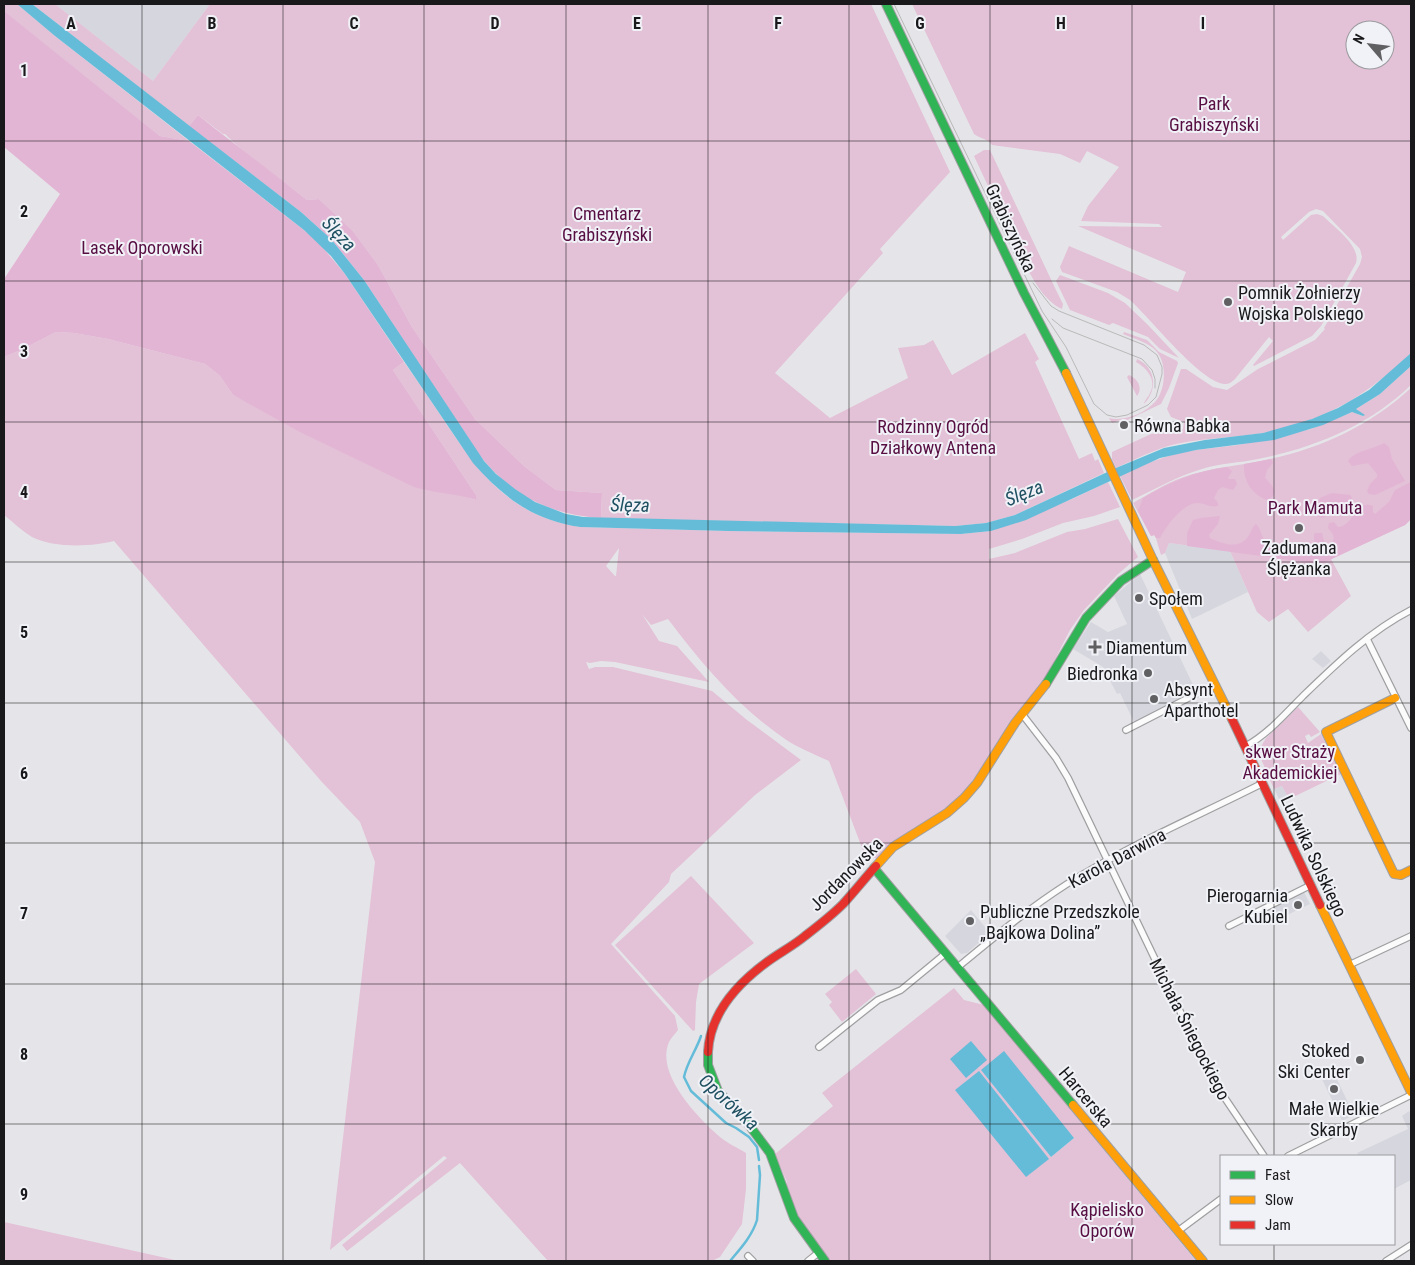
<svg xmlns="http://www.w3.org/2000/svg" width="1415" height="1265" font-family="'Roboto Condensed',sans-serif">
  <rect width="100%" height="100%" fill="#e5e5e9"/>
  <g fill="#d6d6df">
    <path d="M55,4H210L153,81Z"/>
    <path d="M1169,543L1230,551L1248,592L1192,619L1165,553Z"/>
    <path d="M1140,574L1196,691L1134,722L1120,693L1117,694L1103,667L1073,649L1091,622L1108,632L1127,624L1114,596Z"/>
    <path d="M1321,651L1331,661L1323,668L1312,659Z"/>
    <path d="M1282,786L1289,799L1281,803L1274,789Z"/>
    <path d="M1304,892L1310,904L1279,919L1273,907Z"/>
    <path d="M971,910L990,933L967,953L961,954L945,936Z"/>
    <path d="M1333,1071L1354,1115L1342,1121L1321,1077Z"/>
    <path d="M1409,1111L1411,1115V1180L1394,1189V1156H1359L1357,1153L1408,1129L1402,1116Z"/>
  </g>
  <g fill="#e3c1d7" fill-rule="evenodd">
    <path d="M4,4H17L55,36L189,141L160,136L6,13L4,11Z"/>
    <path d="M32,4H55L153,81L210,4H871L950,172L880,249L883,253L775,373L830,418L908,378L898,348L924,345L933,340L952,375L1025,333L1039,359L1035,362L1079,459L1092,453L1095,461L1098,459L1104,473L1015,515L986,523L955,526L601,518L602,493L556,490L524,466L475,419L412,327L378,265L353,231L319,199L307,200C280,178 250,159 225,134H223L198,115L189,126Z"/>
    <path d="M912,4H1411V353C1369,393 1335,415 1278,430C1245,438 1210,437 1176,444C1155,449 1136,459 1116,468L1112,460V452L1151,434L1183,429L1184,422L1171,417L1167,409L1181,369H1186L1213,387L1227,390L1258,369L1315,340L1325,329L1324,328L1360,264L1362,257L1360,249L1323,211L1316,209L1309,212L1281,237L1283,240L1311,215L1317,214L1323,216C1335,228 1361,246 1356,263L1321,326L1312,336L1254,366L1253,365L1273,341L1269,337L1235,379C1232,382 1229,384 1225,384C1202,384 1149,317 1130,300L1117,292L1062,272L1060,267L1069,246L1178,292L1186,272L1078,226L1162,227L1159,224L1081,221L1088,206L1119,167L1087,151L1080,163L1060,154L992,145C987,138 980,139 974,134ZM1355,30H1385V60H1355Z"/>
    <path d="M984,150H990L1056,290L1063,304L1062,309C1035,297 1020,251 1008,226C996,203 985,180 974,156Z"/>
    <path d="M1060,275L1108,293L1125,303L1148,325L1179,358L1160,349L1148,337L1113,323L1109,325L1070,310L1056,281Z"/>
    <path d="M56,332L74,333L108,339L205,364L220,376L233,395L260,409L464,496L475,500L476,495L393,370L404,362C419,383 433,404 447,425C483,478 512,516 580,527L728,531L961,534L991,531L1072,499L1108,482L1120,507L1094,516L1063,523L1022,539L989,549V559L1015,553L1067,532L1085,529L1118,519L1138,557L1118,574L1084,610L1070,630L1045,679L1009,725L970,785L954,803L899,838L877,859L864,853L829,761C814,754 798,748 785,739C738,707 702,664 668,619L651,625L642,614L659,641L677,646L709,682L615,662L601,661L590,663L586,662L589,669L595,667H613L712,691L747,720L801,760L755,795L671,874L669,882L611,944L675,1016L678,1030C675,1034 671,1038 669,1042C655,1074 698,1118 720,1137C727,1143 738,1148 746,1153V1189L742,1224L720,1257L712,1261H548L460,1163L347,1251L342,1245L447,1158L444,1156L330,1250L375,862L360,822L321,781L114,541C91,547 53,548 32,537C22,531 13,522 4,515V357L23,349ZM619,548L616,576H615L606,566Z"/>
    <path d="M1124,332L1147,340L1159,352L1177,361L1178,363L1169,388L1161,404L1125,421L1123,419L1112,423L1109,418C1124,422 1145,413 1155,402C1166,390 1167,364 1157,352C1149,342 1134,339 1123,334Z"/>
    <path d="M1137,359C1156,367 1158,390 1144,404C1145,399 1148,398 1150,393C1157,380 1147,368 1136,362Z"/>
    <path d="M1411,366V385C1370,425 1314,448 1258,459C1240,463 1220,463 1202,469C1177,476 1156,489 1132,500L1120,476L1148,463L1180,452L1238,445L1311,429L1352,412L1363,416H1364L1356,409L1380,394Z"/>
    <path d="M1129,375C1138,379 1143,388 1137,396L1127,377Z"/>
    <path d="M1411,388V519L1405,525L1331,559L1351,596L1308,632L1288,609L1269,622L1257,612L1230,551L1169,543L1165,553L1161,555L1155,535L1151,536L1133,503C1149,494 1164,484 1181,478C1210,467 1240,466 1270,459C1322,448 1372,424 1411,388Z"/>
    <path d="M1298,707L1320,732L1311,737L1309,734L1305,736L1308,743L1321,734L1341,774L1289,799L1282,786L1274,789L1258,752L1266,738Z"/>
    <path d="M691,876L754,943L699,984L696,1002L695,1030L693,1031L615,945Z"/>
    <path d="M856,969L876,994L842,1022L829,1005L832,1002L825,994Z"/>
    <path d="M954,988L964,1000L984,1005L1196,1261H830L798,1220L785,1189L787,1182L775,1154L833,1106L822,1093ZM981,1070L1074,1138L1051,1157Z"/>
    <path d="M4,1222L166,1258L179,1261H4Z"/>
  </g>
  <g fill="#e3b5d4">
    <path d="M4,11L160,136L189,141L304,230L319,243L345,274L404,362L393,370L476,495V500C455,493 434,493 414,487L300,432L233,395L220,376L205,364L108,339L74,333L56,332L23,349L4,357V279L60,194L4,147Z"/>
    <path d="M198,115C234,144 271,171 307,200L319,199L353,231L378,265L412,327L475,419L524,466L556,490L602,493L601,518C548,515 508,493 476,451L364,280L331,239L301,212L189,126Z"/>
    <path d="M1384,443L1389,447L1392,459L1405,481L1375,495L1369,494L1367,491L1370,484L1377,477V474L1368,463L1352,466L1348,461C1356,450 1372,450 1384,443Z"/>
    <path d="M1271,459L1273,463L1267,470L1265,478C1272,485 1281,494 1267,500C1251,494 1243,480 1244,464Z"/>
    <path d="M1227,467L1232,471L1228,478L1229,479H1235L1237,484L1233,490L1222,487L1218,490L1214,498L1218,503V506C1210,508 1205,503 1198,503C1184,502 1165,527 1160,538H1156L1154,535L1151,536L1138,511L1143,498C1170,482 1196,471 1227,467Z"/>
    <path d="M1411,482V519L1405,525L1321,564L1187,546V533L1193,520L1201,518L1220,516L1218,524L1209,535L1210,538C1221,543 1237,550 1247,538C1251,534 1251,528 1256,524C1261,529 1260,533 1264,539C1271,550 1288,543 1299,543L1306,551H1311L1314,548V534L1316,533H1322L1324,541L1327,544L1332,543C1336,536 1332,533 1328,528L1329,523L1334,522L1338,527C1355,526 1353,499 1373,506V512L1375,514L1389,502L1395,490Z"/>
    <path d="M1332,493L1350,495L1352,498L1350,505L1322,518L1317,516L1314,510L1320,498Z"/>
  </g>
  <g fill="#64bcd9">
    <path d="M17,4H32L301,212L331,239L364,280L484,461L496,474L515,489L535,502L566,514L583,517L955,526L986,523L1015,515L1116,468L1164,448L1205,440L1263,433L1312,419L1338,408L1369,390L1411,353V366L1380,394L1356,409L1365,415L1363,416L1352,412L1323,425L1274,440L1196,450L1160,458L1026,520L991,531L961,534L728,531L580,527C533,520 504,498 473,463L345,274L331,256L304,230L55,36Z"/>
    <path d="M971,1041L987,1060L966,1078L950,1059Z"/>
    <path d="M1004,1051L1074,1138L1051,1157L981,1070Z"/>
    <path d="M979,1071L1049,1159L1026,1177L955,1090Z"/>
  </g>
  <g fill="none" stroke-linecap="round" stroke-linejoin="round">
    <g stroke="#64bcd9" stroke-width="2.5">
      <path d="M701,1036C696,1051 687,1062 684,1077L691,1091L726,1123L736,1128L749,1137L757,1147L759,1160"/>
      <path d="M730,1261C741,1248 752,1236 757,1220L760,1175L759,1166"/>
    </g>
    <defs>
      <g id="street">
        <path d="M1367,639L1411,728"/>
        <path d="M1022,714L1056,758L1068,778L1214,1082L1264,1156"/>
        <path d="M1126,730L1204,690"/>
        <path d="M1246,746C1268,734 1285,714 1303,696C1336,664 1370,631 1411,610"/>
        <path d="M1229,926L1311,885"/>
        <path d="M1349,965L1411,936"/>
        <path d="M958,967C993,938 1028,909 1067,884C1129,845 1198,816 1263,783"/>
        <path d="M819,1047L878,1000L901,990L946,953"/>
        <path d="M1288,1156L1411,1095"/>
        <path d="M1178,1231L1221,1199"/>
        <path d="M748,1256L753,1261"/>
        <path d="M808,1261L818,1253"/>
        <path d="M1386,1261L1411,1245"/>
      </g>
      <g id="fast">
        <path d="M886,4L1024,293L1066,373"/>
        <path d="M1046,684L1086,618L1121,581L1153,560"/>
        <path d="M874,868L1073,1105"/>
        <path d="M708,1052V1065L718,1091L743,1117L770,1153L794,1218L825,1261"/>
      </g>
      <g id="slow">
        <path d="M1066,373L1153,560L1232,719"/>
        <path d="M1395,698L1326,732L1394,874L1401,875L1411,870"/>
        <path d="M876,866L893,847L947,813L964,798L977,783L1015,723L1046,684"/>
        <path d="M1320,905L1411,1092"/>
        <path d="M1073,1105L1203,1261"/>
      </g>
      <g id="jam">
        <path d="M1232,719L1320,905"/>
        <path d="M708,1052C710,1013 737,984 767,962C779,953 793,946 805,936C818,926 832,915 843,904C855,891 865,878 876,866"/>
      </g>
    </defs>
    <use href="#street" stroke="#9f9fa1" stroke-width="8"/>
    <use href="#fast" stroke="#9f9fa1" stroke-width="10"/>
    <use href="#slow" stroke="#9f9fa1" stroke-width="10"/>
    <use href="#jam" stroke="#9f9fa1" stroke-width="10"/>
    <use href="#street" stroke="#fbfbfc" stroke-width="5.5"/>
    <use href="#fast" stroke="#30b455" stroke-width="8"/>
    <use href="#slow" stroke="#ff9f0a" stroke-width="8"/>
    <use href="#jam" stroke="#e5322d" stroke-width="8"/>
    <g stroke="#b9b9ba" stroke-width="1">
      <path d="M894,4L1042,311L1066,347L1094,404L1107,415L1116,417L1127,415L1148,405L1156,397L1162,374V367L1157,355L1144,345L1059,311L1051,306L1033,283"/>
      <path d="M1052,319L1063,328L1142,359L1152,370L1155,379V388"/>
    </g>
  </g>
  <path fill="none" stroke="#19191b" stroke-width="1" stroke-opacity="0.55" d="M142,4V1261M283,4V1261M424,4V1261M566,4V1261M708,4V1261M849,4V1261M990,4V1261M1132,4V1261M1274,4V1156M4,141H1411M4,281H1411M4,422H1411M4,562H1411M4,703H1411M4,843H1411M4,984H1411M4,1124H1411M1274,1244V1261"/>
  <g fill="#606063" stroke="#f1f2f7" stroke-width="2">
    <circle cx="1228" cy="302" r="5"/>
    <circle cx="1124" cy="425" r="5"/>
    <circle cx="1299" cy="528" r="5"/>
    <circle cx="1139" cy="598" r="5"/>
    <path d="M1092.5 639.5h5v5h5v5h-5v5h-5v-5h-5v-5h5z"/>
    <circle cx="1148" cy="673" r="5"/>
    <circle cx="1154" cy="699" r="5"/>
    <circle cx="1298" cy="905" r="5"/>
    <circle cx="970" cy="921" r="5"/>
    <circle cx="1360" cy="1060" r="5"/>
    <circle cx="1334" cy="1089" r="5"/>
  </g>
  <g text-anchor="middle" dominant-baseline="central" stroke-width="4" stroke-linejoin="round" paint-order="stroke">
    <g font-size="18" fill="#570e42" stroke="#f1f2f7">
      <text x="1214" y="103">Park<tspan x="1214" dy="21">Grabiszyński</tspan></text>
      <text x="607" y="213">Cmentarz<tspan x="607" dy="21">Grabiszyński</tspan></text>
      <text x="142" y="247">Lasek Oporowski</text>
      <text x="933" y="426">Rodzinny Ogród<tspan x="933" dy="21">Działkowy Antena</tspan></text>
      <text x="1315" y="507">Park Mamuta</text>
      <text x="1290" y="751">skwer Straży<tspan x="1290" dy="21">Akademickiej</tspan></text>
      <text x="1107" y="1209">Kąpielisko<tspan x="1107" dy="21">Oporów</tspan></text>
    </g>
    <g font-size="18" fill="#19191b" stroke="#f1f2f7">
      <text transform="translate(1011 228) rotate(65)">Grabiszyńska</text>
      <text transform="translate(1314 856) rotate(65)">Ludwika Solskiego</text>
      <text transform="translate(1117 858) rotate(-28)">Karola Darwina</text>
      <text transform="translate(846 874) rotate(-45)">Jordanowska</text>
      <text transform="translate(1190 1029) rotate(63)">Michała Śniegockiego</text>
      <text transform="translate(1086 1097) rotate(50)">Harcerska</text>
    </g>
    <g font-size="18" fill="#19191b" stroke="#f1f2f7" text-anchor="start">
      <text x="1238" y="292">Pomnik Żołnierzy<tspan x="1238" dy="21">Wojska Polskiego</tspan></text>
      <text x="1134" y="425">Równa Babka</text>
      <text x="1299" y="547" text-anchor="middle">Zadumana<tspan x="1299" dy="21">Ślężanka</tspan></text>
      <text x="1149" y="598">Społem</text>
      <text x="1106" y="647">Diamentum</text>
      <text x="1138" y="673" text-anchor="end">Biedronka</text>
      <text x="1164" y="689">Absynt<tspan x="1164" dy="21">Aparthotel</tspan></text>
      <text x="1288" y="895" text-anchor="end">Pierogarnia<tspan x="1288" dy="21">Kubiel</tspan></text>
      <text x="980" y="911">Publiczne Przedszkole<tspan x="980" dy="21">„Bajkowa Dolina”</tspan></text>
      <text x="1350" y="1050" text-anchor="end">Stoked<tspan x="1350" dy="21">Ski Center</tspan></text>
      <text x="1334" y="1108" text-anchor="middle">Małe Wielkie<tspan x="1334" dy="21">Skarby</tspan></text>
    </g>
    <g font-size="19" font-style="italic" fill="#205162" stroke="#f1f2f7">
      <text transform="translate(339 234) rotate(46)">Ślęza</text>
      <text transform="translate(1024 493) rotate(-22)">Ślęza</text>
      <text transform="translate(630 505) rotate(1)">Ślęza</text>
      <text transform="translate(729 1102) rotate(42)">Oporówka</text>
    </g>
  </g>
  <g font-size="16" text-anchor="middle" font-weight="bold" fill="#19191b" stroke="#f1f2f7" stroke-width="4" stroke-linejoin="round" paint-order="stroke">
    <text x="71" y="29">A</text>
    <text x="212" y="29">B</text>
    <text x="354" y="29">C</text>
    <text x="495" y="29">D</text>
    <text x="637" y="29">E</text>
    <text x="778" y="29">F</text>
    <text x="920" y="29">G</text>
    <text x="1061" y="29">H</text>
    <text x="1203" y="29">I</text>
    <text x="24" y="76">1</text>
    <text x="24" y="217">2</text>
    <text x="24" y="357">3</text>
    <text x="24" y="498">4</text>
    <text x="24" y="638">5</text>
    <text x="24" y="779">6</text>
    <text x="24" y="919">7</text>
    <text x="24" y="1060">8</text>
    <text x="24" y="1200">9</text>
  </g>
  <rect width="1415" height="1265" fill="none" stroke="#19191b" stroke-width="10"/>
  <rect x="1220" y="1155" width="175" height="90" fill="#f1f2f7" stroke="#9b9b9f"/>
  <rect x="1230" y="1171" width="25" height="8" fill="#30b455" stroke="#9b9b9f"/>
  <text x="1265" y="1180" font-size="15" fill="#19191b">Fast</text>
  <rect x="1230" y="1196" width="25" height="8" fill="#ff9f0a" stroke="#9b9b9f"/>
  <text x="1265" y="1205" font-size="15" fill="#19191b">Slow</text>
  <rect x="1230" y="1221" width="25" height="8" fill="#e5322d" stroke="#9b9b9f"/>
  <text x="1265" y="1230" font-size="15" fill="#19191b">Jam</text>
  <g transform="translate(1370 45) rotate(298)"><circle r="24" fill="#f1f2f7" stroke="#9b9b9f"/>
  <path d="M0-4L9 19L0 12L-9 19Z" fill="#606063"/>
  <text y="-8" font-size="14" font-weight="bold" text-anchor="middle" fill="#19191b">N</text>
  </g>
</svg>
